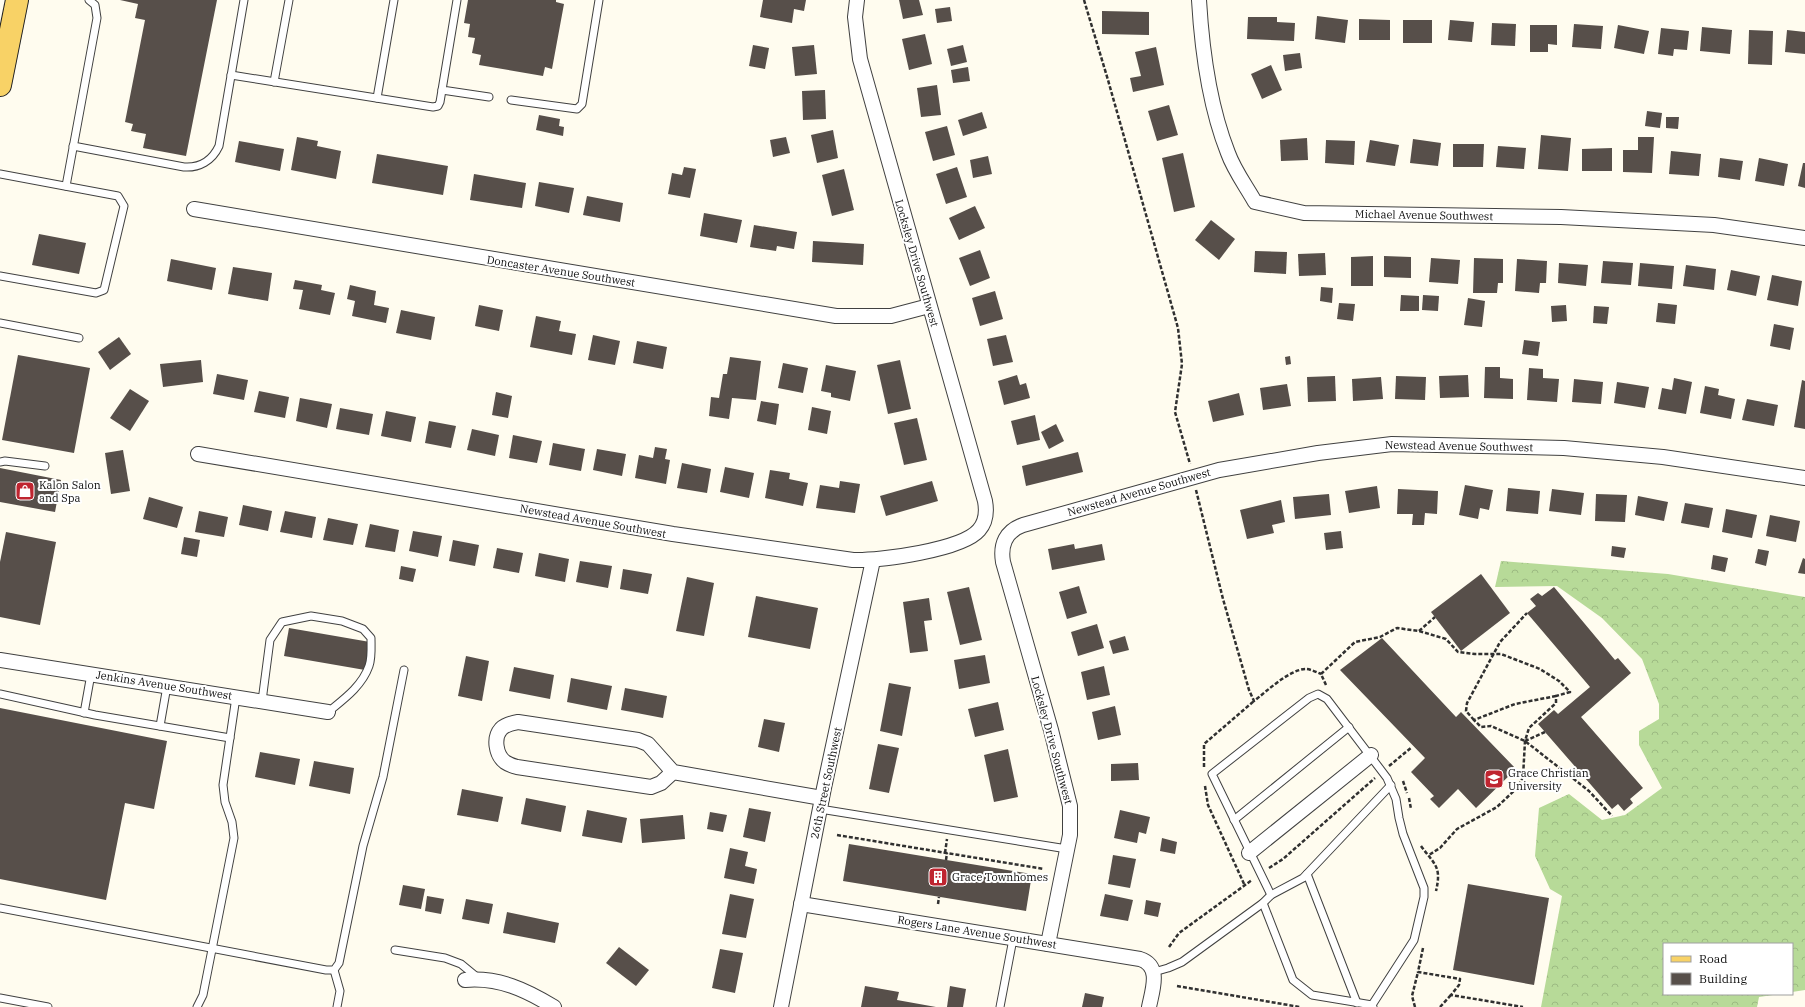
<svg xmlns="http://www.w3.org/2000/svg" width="1805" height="1007" font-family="'IBM Plex Serif',serif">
  <defs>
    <pattern id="forest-crowns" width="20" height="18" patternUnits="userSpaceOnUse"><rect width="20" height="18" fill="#b7da98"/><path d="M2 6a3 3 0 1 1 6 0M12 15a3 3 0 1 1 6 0" fill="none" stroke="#9cba82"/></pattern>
  </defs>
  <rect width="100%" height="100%" fill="#fffcef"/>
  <path fill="url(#forest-crowns)" d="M1501,561L1668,574L1805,597V990L1792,992V944H1664V994H1780L1759,997L1757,1007H1541L1562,896L1550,889L1535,856L1539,808L1569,794L1602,820L1625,815L1662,788L1639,745V731L1659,719V704L1642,659L1602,618L1557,586L1495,587Z"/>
  <g fill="#574f4a">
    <path d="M120,0H217L186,156L143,148L146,134L131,131L133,124L125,122L145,20L135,18L138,4Z"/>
    <path d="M468,0H556V2L564,4L552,69L545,67L543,76L479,65L481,55L472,53L475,38L468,37L470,24L464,23Z"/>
    <path d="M763,0H806L804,11L794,9L792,23L760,17Z"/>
    <path d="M899,0H919L923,15L903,19Z"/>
    <path d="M950,7L952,21L937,23L935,9Z"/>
    <path d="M1102,11L1149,12V35L1102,34Z"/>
    <path d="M1317,16L1348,20L1345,43L1315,39Z"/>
    <path d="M1248,17H1277V22L1295,23L1294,41L1247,39Z"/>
    <path d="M1359,19L1390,20V40H1359Z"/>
    <rect x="1403" y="20" width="29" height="23"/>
    <path d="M1450,20L1474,22L1472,42L1448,40Z"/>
    <path d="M1492,23L1516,24L1515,46L1491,45Z"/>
    <path d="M1574,24L1603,26L1601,49L1572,47Z"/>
    <path d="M1530,25H1557V45L1548,44V52H1530Z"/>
    <path d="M1618,25L1649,31L1644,54L1614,48Z"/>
    <path d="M1702,27L1732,30L1730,54L1700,51Z"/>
    <path d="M1661,28L1689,31L1687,50L1674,49L1673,56L1658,54Z"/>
    <path d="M1749,30L1773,31L1772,65L1748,64Z"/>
    <path d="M1787,30L1805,32V54L1785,52Z"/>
    <path d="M925,34L932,64L909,70L902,39Z"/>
    <path d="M753,45L769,48L765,69L749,66Z"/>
    <path d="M814,45L817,74L795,76L792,47Z"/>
    <path d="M963,45L967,62L951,66L947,49Z"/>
    <path d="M1156,47L1164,85L1133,92L1130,78L1141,76L1135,52Z"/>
    <path d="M1300,53L1302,68L1285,71L1283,55Z"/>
    <path d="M1271,65L1282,90L1262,99L1251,74Z"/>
    <path d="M968,67L970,81L953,83L951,70Z"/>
    <path d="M937,85L941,115L921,117L917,88Z"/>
    <path d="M825,90L826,119L803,120L802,91Z"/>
    <path d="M1169,105L1178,135L1157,141L1148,111Z"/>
    <path d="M1647,111L1662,113L1660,128L1645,126Z"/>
    <path d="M982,112L987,128L963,136L958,120Z"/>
    <path d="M539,115L560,119L559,126L564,127L563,136L536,130Z"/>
    <path d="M1666,117H1679L1678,129L1666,128Z"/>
    <path d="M947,126L955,155L933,161L925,132Z"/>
    <path d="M833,130L838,158L817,163L811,135Z"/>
    <path d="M1541,135L1571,138L1568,171L1538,169Z"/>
    <path d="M297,137L318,141L317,146L341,151L336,179L291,170Z"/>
    <path d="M786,137L790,153L773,157L770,140Z"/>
    <path d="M1638,137H1654L1652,173L1623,172V150H1638Z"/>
    <path d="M1307,138L1308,160L1281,161L1280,140Z"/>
    <path d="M1413,139L1441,143L1438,166L1410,163Z"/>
    <path d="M1326,140L1355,141L1354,165L1325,163Z"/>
    <path d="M1370,140L1399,145L1395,166L1366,162Z"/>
    <path d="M239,141L284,149L280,171L235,162Z"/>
    <path d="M1453,144H1484L1483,167H1453Z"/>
    <path d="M1498,146L1526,148L1524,169L1496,167Z"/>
    <path d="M1612,148V171H1582V149Z"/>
    <path d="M1671,151L1701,154L1699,176L1669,174Z"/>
    <path d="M1183,153L1195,207L1174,212L1162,158Z"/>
    <path d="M377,154L448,166L443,195L372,183Z"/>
    <path d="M988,156L992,174L973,178L970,160Z"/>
    <path d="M1720,158L1743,161L1740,180L1718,177Z"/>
    <path d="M1759,158L1788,164L1784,186L1755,181Z"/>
    <path d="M1803,163H1805V188L1798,186Z"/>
    <path d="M684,167L696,169L690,198L668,194L672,173L682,175Z"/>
    <path d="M957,167L967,197L946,204L936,174Z"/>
    <path d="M844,169L854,210L832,216L822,175Z"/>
    <path d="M474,174L526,183L522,208L470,200Z"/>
    <path d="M539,182L574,188L569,213L535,206Z"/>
    <path d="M587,196L623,203L620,222L583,215Z"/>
    <path d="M975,206L985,228L959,240L949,218Z"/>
    <path d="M704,213L742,220L737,243L700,236Z"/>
    <path d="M1211,220L1235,239L1219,260L1195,240Z"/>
    <path d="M754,225L797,232L794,249L777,246L776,251L750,247Z"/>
    <path d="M39,234L86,243L79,274L32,265Z"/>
    <path d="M813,241L864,244L863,265L812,262Z"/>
    <path d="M980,250L990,278L970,286L959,258Z"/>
    <path d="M1255,251L1287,252L1286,274L1254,272Z"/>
    <path d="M1325,253L1326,275L1299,276L1298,254Z"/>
    <path d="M1373,256V286H1351V257Z"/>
    <path d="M1384,256L1411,257V278L1384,277Z"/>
    <path d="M1431,258L1460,260L1458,284L1429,282Z"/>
    <path d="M1474,258L1503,259V283H1498L1497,293H1473Z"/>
    <path d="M171,259L216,268L212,290L167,281Z"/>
    <path d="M1517,259L1547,261L1546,283H1540L1539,293L1515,291Z"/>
    <path d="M1603,261L1633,263L1631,285L1601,283Z"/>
    <path d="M1559,263L1588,265L1586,286L1558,283Z"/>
    <path d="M1640,263L1674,266L1672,289L1638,286Z"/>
    <path d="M1686,265L1716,269L1714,290L1683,286Z"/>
    <path d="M233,267L272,273L268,301L228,294Z"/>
    <path d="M1731,270L1760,276L1756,296L1727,290Z"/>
    <path d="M1772,275L1802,281L1798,306L1767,300Z"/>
    <path d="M295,280L322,285L321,290L335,293L330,315L299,309L303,290L293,289Z"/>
    <path d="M350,285L376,291L374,305L389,308L386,323L352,316L355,301L347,299Z"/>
    <path d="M1321,287L1333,288L1332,303L1320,301Z"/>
    <path d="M995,291L1003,319L980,326L972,298Z"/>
    <path d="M1401,295L1419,296V311H1400Z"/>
    <path d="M1423,295L1439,296L1438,311L1422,310Z"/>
    <path d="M1468,298L1485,301L1482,327L1464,325Z"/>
    <path d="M1339,303L1355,304L1353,321L1337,319Z"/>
    <path d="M1658,303L1677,305L1675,324L1656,322Z"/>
    <path d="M479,305L503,310L499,331L475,326Z"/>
    <path d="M1566,305L1567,321L1552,322L1551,306Z"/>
    <path d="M1594,306L1609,307L1607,324L1593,323Z"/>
    <path d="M401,310L435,317L431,340L396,333Z"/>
    <path d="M536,316L561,321L559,331L576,334L572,355L530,347Z"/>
    <path d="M1774,324L1794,328L1790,350L1770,346Z"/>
    <path d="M593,335L620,341L615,365L588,360Z"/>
    <path d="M1006,335L1013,362L993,366L987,339Z"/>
    <path d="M119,337L131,354L110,370L98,352Z"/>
    <path d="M1524,340L1540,342L1538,356L1522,354Z"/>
    <path d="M637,341L667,347L663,369L633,363Z"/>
    <path d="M18,355L90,368L74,453L2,440Z"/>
    <path d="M1290,356L1291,364L1286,365L1285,357Z"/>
    <path d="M730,357L761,361L756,400L732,398L729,419L709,416L711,397L719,398L723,374H727Z"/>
    <path d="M201,360L203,382L163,387L160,364Z"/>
    <path d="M900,360L911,409L888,414L877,365Z"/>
    <path d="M783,363L808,368L803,393L778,388Z"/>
    <path d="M826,365L856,371L850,401L831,397V393L821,391Z"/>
    <path d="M1485,367H1500V378L1513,379V399L1484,398Z"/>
    <path d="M1529,368L1543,369V378L1559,379L1557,402L1527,400Z"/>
    <path d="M217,374L248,380L244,400L213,394Z"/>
    <path d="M1017,375L1020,385L1026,383L1030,398L1004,405L998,381Z"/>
    <path d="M1468,375L1469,397L1440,398L1439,376Z"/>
    <path d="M1335,376L1336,401L1308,402L1307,377Z"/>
    <path d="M1396,376L1426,377L1425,400L1395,399Z"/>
    <path d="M1381,377L1383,399L1353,401L1352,379Z"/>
    <path d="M1674,378L1692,382L1686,414L1658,409L1662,388L1672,390Z"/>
    <path d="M1574,379L1603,382L1601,404L1572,402Z"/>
    <path d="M1802,380L1805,381V429L1794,427Z"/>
    <path d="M1617,382L1649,387L1645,408L1614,403Z"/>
    <path d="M1287,384L1291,406L1263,410L1260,388Z"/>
    <path d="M1705,386L1719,389L1718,395L1735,399L1731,419L1700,413Z"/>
    <path d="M130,389L149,401L130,431L110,418Z"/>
    <path d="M259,391L289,397L285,418L254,412Z"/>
    <path d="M496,392L512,396L508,418L492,415Z"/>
    <path d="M1239,393L1244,415L1213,422L1208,401Z"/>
    <path d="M300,398L332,404L327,428L296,421Z"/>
    <path d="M1747,399L1778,405L1774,426L1742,420Z"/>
    <path d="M761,401L779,404L776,425L757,421Z"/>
    <path d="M812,407L831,411L827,434L808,430Z"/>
    <path d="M340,408L373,414L369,435L336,429Z"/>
    <path d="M386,411L416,417L411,442L381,436Z"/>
    <path d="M1035,415L1040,440L1017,445L1011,421Z"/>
    <path d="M917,418L927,460L904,465L894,423Z"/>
    <path d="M429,421L456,426L451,448L425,443Z"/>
    <path d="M1056,424L1064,441L1049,449L1041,432Z"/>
    <path d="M472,429L499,435L495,456L467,450Z"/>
    <path d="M513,435L542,441L537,463L509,458Z"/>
    <path d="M553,443L585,449L581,471L549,465Z"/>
    <path d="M655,447L667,449L665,459L670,460L666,484L635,478L639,455L653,458Z"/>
    <path d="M597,449L626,454L622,476L593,470Z"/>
    <path d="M123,450L130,491L111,494L105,453Z"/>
    <path d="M1078,452L1083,472L1026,486L1022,466Z"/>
    <path d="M682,463L711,469L707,493L677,488Z"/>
    <path d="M725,467L754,473L749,498L720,492Z"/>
    <path d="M0,468L61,480L55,512L0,502Z"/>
    <path d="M770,470L790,473L789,479L808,483L803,506L765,498Z"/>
    <path d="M840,481L860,484L855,513L816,508L820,485L839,488Z"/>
    <path d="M932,481L938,501L886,516L880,496Z"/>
    <path d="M1465,485L1493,490L1489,510L1480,508L1478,519L1459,515Z"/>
    <path d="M1377,486L1380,508L1349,513L1345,491Z"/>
    <path d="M1508,488L1540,491L1538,514L1506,511Z"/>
    <path d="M1398,489L1438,491L1437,514L1425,513L1424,525H1412L1413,514H1397Z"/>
    <path d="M1552,489L1584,493L1581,515L1549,511Z"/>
    <path d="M1329,494L1331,515L1295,519L1293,497Z"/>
    <path d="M1596,494L1627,495L1625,522L1595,521Z"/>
    <path d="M1638,496L1668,502L1664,521L1635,515Z"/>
    <path d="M149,497L183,507L177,528L143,519Z"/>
    <path d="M1281,500L1285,522L1272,525L1274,533L1247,539L1240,510Z"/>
    <path d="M1685,503L1713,508L1709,528L1681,523Z"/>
    <path d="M243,505L272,511L268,531L239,525Z"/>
    <path d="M1726,509L1757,515L1752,538L1722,532Z"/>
    <path d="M199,511L228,517L224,537L195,532Z"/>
    <path d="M285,511L316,517L312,538L280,532Z"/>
    <path d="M1770,515L1800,521L1796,542L1766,536Z"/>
    <path d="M328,518L358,524L353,545L323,540Z"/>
    <path d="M370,524L399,530L395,552L365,547Z"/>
    <path d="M413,531L442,536L438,557L409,551Z"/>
    <path d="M1341,531L1343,548L1326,550L1324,533Z"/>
    <path d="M6,532L56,542L40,625L0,617V562Z"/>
    <path d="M184,537L200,540L197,557L181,554Z"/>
    <path d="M453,540L479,545L475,566L449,561Z"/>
    <path d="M1074,544L1075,549L1102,544L1105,560L1052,570L1048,549Z"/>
    <path d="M1612,546L1626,548L1624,558L1611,556Z"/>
    <path d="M497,548L523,553L519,573L493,568Z"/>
    <path d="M1758,549L1769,551L1766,566L1755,563Z"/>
    <path d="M539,553L569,559L565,582L535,576Z"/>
    <path d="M1713,555L1728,558L1725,572L1711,569Z"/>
    <path d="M1803,558L1805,559V574L1798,573Z"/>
    <path d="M580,561L612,566L608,588L576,582Z"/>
    <path d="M401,566L416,569L413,582L399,579Z"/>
    <path d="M623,569L652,574L648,594L620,589Z"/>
    <path d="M1481,574L1510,613L1461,651L1431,612Z"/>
    <path d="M687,577L714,583L704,636L676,631Z"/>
    <path d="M1079,586L1087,613L1067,619L1059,592Z"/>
    <path d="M969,587L982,640L960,645L947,592Z"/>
    <path d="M1554,587L1615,660L1618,658L1631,673L1581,717L1643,788L1630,799L1633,803L1624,811L1618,804L1612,809L1538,724L1554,710L1558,714L1590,687L1527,613L1536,606L1530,599L1538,593L1542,596Z"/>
    <path d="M756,596L818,608L810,649L748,637Z"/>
    <path d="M929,598L932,620L924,621L928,651L910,653L903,602Z"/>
    <path d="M1097,624L1104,648L1078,656L1071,632Z"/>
    <path d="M289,628L370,642L365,670L284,656Z"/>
    <path d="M1125,636L1129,650L1113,654L1109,641Z"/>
    <path d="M1382,638L1456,717L1461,712L1516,769L1476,808L1458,789L1439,808L1430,799L1434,796L1411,772L1425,758L1340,670Z"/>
    <path d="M985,655L990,683L959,689L954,660Z"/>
    <path d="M466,656L489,661L482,701L458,696Z"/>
    <path d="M1104,666L1110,695L1087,700L1081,672Z"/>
    <path d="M514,667L554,675L550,699L509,691Z"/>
    <path d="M571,678L612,686L607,710L567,702Z"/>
    <path d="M889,683L911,687L902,736L880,731Z"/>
    <path d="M625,688L667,696L663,718L621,710Z"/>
    <path d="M998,702L1004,730L975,737L968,709Z"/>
    <path d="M1115,706L1121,735L1098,740L1092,712Z"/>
    <path d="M0,708L167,741L154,809L125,803L106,900L0,879Z"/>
    <path d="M764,719L785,723L779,752L758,747Z"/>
    <path d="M878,744L899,748L889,793L869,789Z"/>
    <path d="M1008,749L1018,797L994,802L984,755Z"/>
    <path d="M260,752L300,759L295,785L255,777Z"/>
    <path d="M314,761L354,768L350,794L309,786Z"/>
    <path d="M1138,763L1139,780L1111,781V764Z"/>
    <path d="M462,789L503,797L498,822L457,815Z"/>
    <path d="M526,798L566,806L561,832L521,824Z"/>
    <path d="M749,808L771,812L765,842L743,837Z"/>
    <path d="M587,810L627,818L622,843L582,836Z"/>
    <path d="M1120,810L1150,817L1146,834L1139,832L1137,843L1114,838Z"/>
    <path d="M710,812L727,815L723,832L707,829Z"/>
    <path d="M683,815L685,839L642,843L640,819Z"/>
    <path d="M1162,838L1177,842L1175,854L1160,851Z"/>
    <path d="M849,844L1032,874L1026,911L843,881Z"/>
    <path d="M730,848L748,852L745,866L757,869L754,884L724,878Z"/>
    <path d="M1113,855L1136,859L1130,888L1108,884Z"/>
    <path d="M1468,884L1549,898L1534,985L1453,970Z"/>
    <path d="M403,885L425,889L421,909L399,905Z"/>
    <path d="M730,894L754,899L746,938L722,934Z"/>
    <path d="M1105,894L1133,900L1128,921L1100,916Z"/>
    <path d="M427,896L444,899L441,914L425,911Z"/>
    <path d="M466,899L493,904L489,924L462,919Z"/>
    <path d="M1146,900L1161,903L1158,917L1144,914Z"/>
    <path d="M507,912L559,923L555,943L503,933Z"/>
    <path d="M619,947L649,970L636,986L606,963Z"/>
    <path d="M720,949L743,953L735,993L712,988Z"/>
    <path d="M865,986L899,992L897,1000L936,1007H861Z"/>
    <path d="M950,986L966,989L963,1007H947Z"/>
    <path d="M1085,993L1104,997L1102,1007H1082Z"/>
  </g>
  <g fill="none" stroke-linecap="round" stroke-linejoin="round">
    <defs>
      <g id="lane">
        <path d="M457,0L442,90L489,97"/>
        <path d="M231,75L433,107L438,106L440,102L442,90"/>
        <path d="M274,82L289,0"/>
        <path d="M377,98L394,0"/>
        <path d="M511,100L577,109L582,104L599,0"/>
        <path d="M73,146L184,167C199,168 212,161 219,146L244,0"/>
        <path d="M0,174L118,196L124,206L104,290L96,293L0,276"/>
        <path d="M66,186L97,18L95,5L89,0"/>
        <path d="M0,323L79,338"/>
        <path d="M0,462L5,461L45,466"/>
        <path d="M0,694L95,715L230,738"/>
        <path d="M262,701L270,640L282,622L311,616L342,621L363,629L371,638C371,646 372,658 369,666C362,686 344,699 328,712"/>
        <path d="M84,713L91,674"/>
        <path d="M160,726L167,686"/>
        <path d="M820,809L1067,849"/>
        <path d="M1234,820L1349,727"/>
        <path d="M1307,874L1357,1003"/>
        <path d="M1271,895L1212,774L1309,698L1318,694L1327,699L1387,778L1396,799L1399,818L1403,834L1424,888V897L1414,940L1372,1005L1373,1007"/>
        <path d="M1263,903L1293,980L1312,995L1372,1005"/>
        <path d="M0,908L326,970H334L339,963L363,846L383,777L404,670"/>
        <path d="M395,950L445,958L461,964L478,978"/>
        <path d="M334,970L340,991L337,1007"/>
        <path d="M1154,972L1168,968L1182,962L1263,903L1271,895L1303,878L1391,785"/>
        <path d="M0,998L48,1007"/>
        <path d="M197,1007L203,995L234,838L232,822L225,802L223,785L236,697"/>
        <path d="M1000,1007L1013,939"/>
      </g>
      <g id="street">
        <path d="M1199,0C1202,51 1209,105 1228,153C1234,170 1246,186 1255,202L1304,213L1561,217L1714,225L1805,238"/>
        <path d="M194,209L836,316H891L929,306"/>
        <path d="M198,454L673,534L853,560C880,561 962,550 979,530C986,522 987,512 985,501L860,59L855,17L857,0"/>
        <path d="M0,660L328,712"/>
        <path d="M673,772L661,783L651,787L517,767C513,766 508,764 505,762C496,755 493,738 501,729C505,725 512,723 518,722L638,740L648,744L673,772L822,798"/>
        <path d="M1249,853L1371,755"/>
        <path d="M801,904L1140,959C1162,966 1152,991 1149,1007"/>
        <path d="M1048,944L1070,835V806L1051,730L1003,562C1000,544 1006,531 1023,525L1219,470L1318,453L1392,444L1564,448L1663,457L1805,478"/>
        <path d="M465,980C499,977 526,990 554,1007"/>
        <path d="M781,1007L824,788L873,560"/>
      </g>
      <path id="primary" d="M0,85L17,0"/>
    </defs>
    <use href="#lane" stroke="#414141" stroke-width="9"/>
    <use href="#street" stroke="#414141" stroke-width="16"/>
    <use href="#primary" stroke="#1f1f1f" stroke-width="24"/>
    <g stroke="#303030" stroke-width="2.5" stroke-dasharray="4 2" stroke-linecap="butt">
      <path d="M1084,0L1108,80L1178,328L1182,364L1175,412L1190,464"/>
      <path d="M1196,490L1223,599L1249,690L1254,701C1267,691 1290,669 1306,669C1310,669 1316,672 1321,674"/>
      <path d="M1419,631L1435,617"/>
      <path d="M1326,685L1321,674L1355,642L1380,637L1397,628L1419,631L1446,639L1458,652L1475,654H1501L1540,669L1559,681L1570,692L1556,696V703L1529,728L1525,741L1523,777L1518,787L1497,807L1457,829L1440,848L1429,855"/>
      <path d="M1556,696L1515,704L1474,720L1481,727L1491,726L1525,741L1589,791L1612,816"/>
      <path d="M1474,720L1466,711L1467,703L1500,642L1527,613"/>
      <path d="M1525,741L1545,732"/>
      <path d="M1389,766L1412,747"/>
      <path d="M1204,767V744L1254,701"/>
      <path d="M1403,781L1407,793"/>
      <path d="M1205,786L1208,805L1245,886"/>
      <path d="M1409,798L1411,809"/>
      <path d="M837,835L1044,869"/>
      <path d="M1421,846C1434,864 1442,866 1436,891"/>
      <path d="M945,853L947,839"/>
      <path d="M946,860L947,853"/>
      <path d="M1269,868L1283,859L1375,778"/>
      <path d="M938,904L939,897"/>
      <path d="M1169,947L1179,933L1252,880"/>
      <path d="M1423,948L1418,972L1460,979L1459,985L1451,995L1523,1007"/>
      <path d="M1177,986L1300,1007"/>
      <path d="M1415,1007L1412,996L1418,972"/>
      <path d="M1440,1007L1451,995"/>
    </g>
    <use href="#lane" stroke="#fff" stroke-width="7"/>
    <use href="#street" stroke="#fff" stroke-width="14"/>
    <use href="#primary" stroke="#f8d266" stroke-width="22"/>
  </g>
  <defs>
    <symbol id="shop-square" viewBox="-11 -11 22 22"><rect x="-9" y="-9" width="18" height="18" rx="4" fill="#bf2530" stroke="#fff"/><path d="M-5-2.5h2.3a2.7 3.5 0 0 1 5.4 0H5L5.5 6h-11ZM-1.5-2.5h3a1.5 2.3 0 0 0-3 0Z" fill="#fff"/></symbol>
    <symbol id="university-square" viewBox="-11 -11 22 22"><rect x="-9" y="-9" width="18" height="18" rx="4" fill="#bf2530" stroke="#fff"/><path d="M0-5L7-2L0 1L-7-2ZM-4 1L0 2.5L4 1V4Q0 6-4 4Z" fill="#fff"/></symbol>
    <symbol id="building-square" viewBox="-11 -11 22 22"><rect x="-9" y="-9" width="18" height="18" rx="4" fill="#bf2530" stroke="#fff"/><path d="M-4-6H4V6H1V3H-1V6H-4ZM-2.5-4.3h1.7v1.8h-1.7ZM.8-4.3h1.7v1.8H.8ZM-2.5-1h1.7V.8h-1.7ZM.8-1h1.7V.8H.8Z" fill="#fff"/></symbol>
  </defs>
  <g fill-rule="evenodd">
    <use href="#shop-square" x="14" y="480" width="22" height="22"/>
    <use href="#university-square" x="1483" y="768" width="22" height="22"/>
    <use href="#building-square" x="927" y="866" width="22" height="22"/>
  </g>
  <g text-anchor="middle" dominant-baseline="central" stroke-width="4" stroke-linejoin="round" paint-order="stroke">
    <g font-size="11" fill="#0e0e0e" stroke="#fff">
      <text transform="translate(1424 215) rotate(1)">Michael Avenue Southwest</text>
      <text transform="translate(917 263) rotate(74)">Locksley Drive Southwest</text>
      <text transform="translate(561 271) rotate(9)">Doncaster Avenue Southwest</text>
      <text transform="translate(1459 446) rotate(1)">Newstead Avenue Southwest</text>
      <text transform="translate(1139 492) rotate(-16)">Newstead Avenue Southwest</text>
      <text transform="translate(593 521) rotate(10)">Newstead Avenue Southwest</text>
      <text transform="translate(164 685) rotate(9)">Jenkins Avenue Southwest</text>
      <text transform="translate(1052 740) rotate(75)">Locksley Drive Southwest</text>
      <text transform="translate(826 783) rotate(-78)">26th Street Southwest</text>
      <text transform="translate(977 932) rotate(9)">Rogers Lane Avenue Southwest</text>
    </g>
    <g font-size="11" fill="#0e0e0e" stroke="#fff" text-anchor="start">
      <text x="39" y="485">Kalon Salon<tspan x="39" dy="13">and Spa</tspan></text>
      <text x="1508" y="773">Grace Christian<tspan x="1508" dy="13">University</tspan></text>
      <text x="952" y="877">Grace Townhomes</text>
    </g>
  </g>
  <rect x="1663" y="943" width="130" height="52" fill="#ffffff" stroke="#9f9f9f"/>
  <rect x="1671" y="956" width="20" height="6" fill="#f8d266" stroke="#9f9f9f"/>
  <text x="1699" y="963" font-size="12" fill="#0e0e0e">Road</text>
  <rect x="1671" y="973" width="20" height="12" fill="#574f4a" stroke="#9f9f9f"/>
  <text x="1699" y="983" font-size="12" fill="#0e0e0e">Building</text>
</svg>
